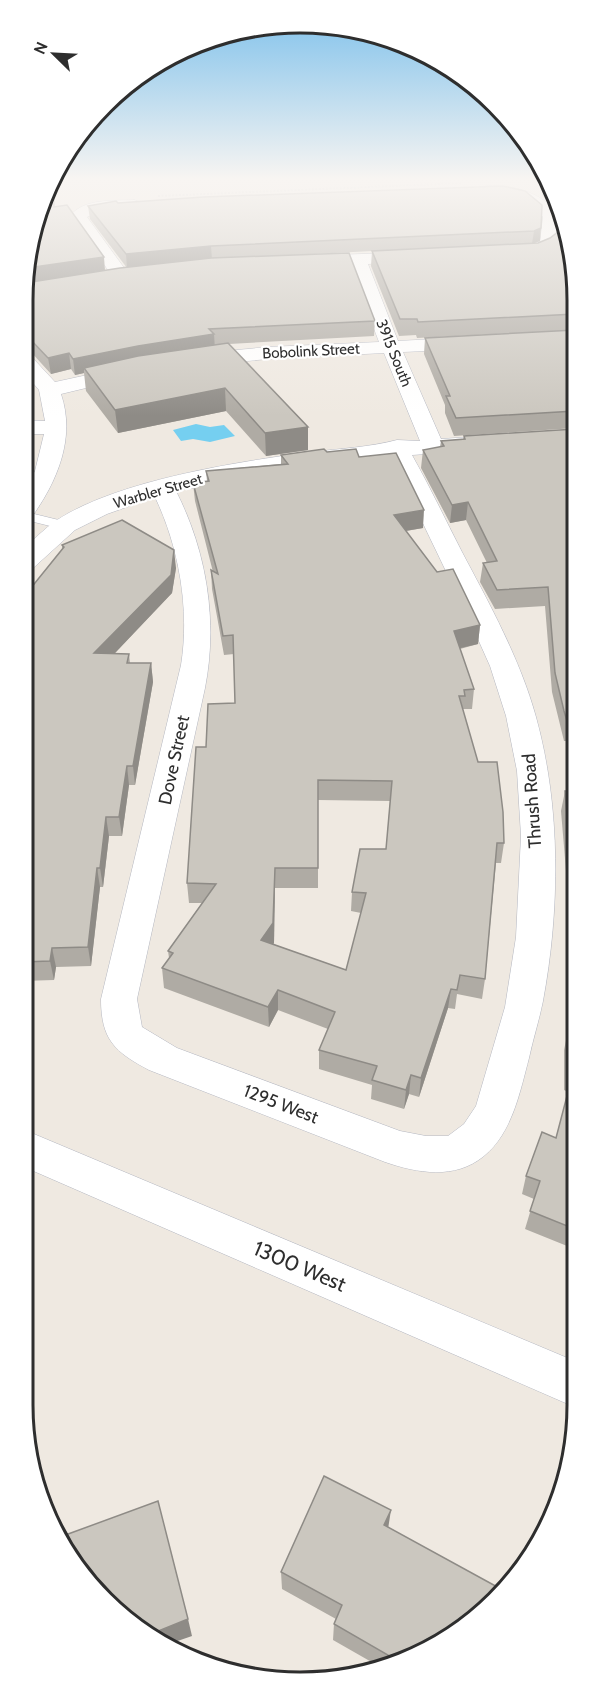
<svg xmlns="http://www.w3.org/2000/svg" width="600" height="1705" font-family="Cabin,sans-serif">
  <rect width="100%" height="100%" fill="#efe9e1"/>
  <path fill="#75cff0" d="M196,424L210,427L224,425L235,436L210,442L193,439L181,441L173,430Z"/>
  <g fill="none" stroke-linecap="round" stroke-linejoin="round">
    <defs>
      <path id="lane" d="M22,511L71,523L73,526L66,530L22,519Z"/>
      <g id="street">
        <path d="M488,186C517,186 542,192 559,216V236L552,250L535,256H509L506,252L509,248L540,242L543,217C522,192 509,201 482,194L480,191Z"/>
        <path d="M134,200L140,202L142,205L140,208L98,212L87,217L130,276L127,280H115L70,216C84,198 114,201 134,200Z"/>
        <path d="M416,252L422,253L425,257L422,261L368,264L398,341L470,337L477,339L480,343L477,347L470,349L403,352L441,439L575,430V444L412,455C430,487 445,519 462,552C490,605 520,659 536,717C561,807 560,910 543,1001C539,1021 533,1039 529,1058C520,1092 512,1133 484,1156C455,1180 417,1173 385,1162L149,1070C115,1052 101,1040 101,999L181,665C190,610 179,547 155,497L107,514L75,530L31,570L22,573V551C33,540 44,529 57,520C119,480 237,462 311,452C340,449 370,447 397,440L420,441L384,353L268,359L195,366L188,364L185,360L188,356L195,354L268,347L379,342L350,265L308,266L302,265L299,261L302,257L308,256ZM391,457L469,619L490,666L506,716L517,771L521,836L516,937L505,1007L476,1106L464,1124L448,1136H426L400,1131L177,1048L142,1027L137,999L205,688C218,622 207,552 176,491L296,468Z"/>
        <path d="M22,352L29,354L55,382L129,366L136,368L139,372L136,376L61,394C76,438 57,482 31,518L22,520V495L35,471L44,434H22V420L45,421L39,390L22,370Z"/>
      </g>
      <path id="secondary" d="M22,1129L577,1362V1408L22,1166Z"/>
    </defs>
    <use href="#lane" stroke="#b4b7c1" stroke-width="1"/>
    <use href="#street" stroke="#b4b7c1" stroke-width="1"/>
    <use href="#secondary" stroke="#b4b7c1" stroke-width="1"/>
    <path stroke="#c9c9c9" stroke-width="2" stroke-dasharray="2 1.5" stroke-linecap="butt" d="M158,196L462,183"/>
    <use href="#lane" fill="#fff" fill-rule="evenodd"/>
    <use href="#street" fill="#fff" fill-rule="evenodd"/>
    <use href="#secondary" fill="#fff" fill-rule="evenodd"/>
  </g>
  <g fill="#afaba4" fill-rule="evenodd">
    <path d="M550,181L575,263V428L454,436L445,413V405L424,354L425,338L575,330L417,338L416,335L399,336L371,266L372,251L296,255L375,321L374,336L229,344L308,427V450L266,456L226,411L118,433L86,391L84,373L75,375L71,369L51,374L31,352L23,350L22,300L55,207L105,271L127,268L90,219L88,206L118,203L525,191L540,241L534,243H538L550,238L559,231L562,225L557,210L542,196L544,182Z"/>
    <path d="M575,429L576,741H564L552,692L545,606L495,609L480,582L483,563H487L466,520L450,523L421,468L423,450L440,447L441,441L463,439L464,436Z"/>
    <path d="M327,452L359,457L423,528L406,531L437,572L480,625L478,644L460,649L474,689L472,709H463V712L478,762L504,843L501,863H496L485,979L482,999L457,994L455,1009L448,1008L419,1097L409,1094L404,1109L371,1099L372,1085L319,1069V1050L328,1029L278,1010L269,1027L164,988L162,968L169,958L168,951L202,903H189L187,883L206,747L235,703L234,654L224,655L212,589L211,570L213,572L195,501L193,483L207,481L206,471L281,464V455ZM318,800L390,801L386,849L352,892L351,911L361,913L346,970L273,944L274,943L275,888H318Z"/>
    <path d="M62,545L176,568L172,593L114,654H129L130,663H151L153,682L135,785H129L122,836H109L103,887H100L91,966L56,967L54,980L22,981V599L62,550Z"/>
    <path d="M565,791H576L577,1002L561,811Z"/>
    <path d="M577,1030V1250L525,1229L534,1199L522,1194L526,1176L556,1137L568,1092L564,1090V1050L568,1031Z"/>
    <path d="M388,1527L454,1636L382,1668L333,1640L334,1624L336,1619L282,1589L281,1572Z"/>
  </g>
  <g fill="#8e8b86">
    <path d="M541,228L540,241L532,244L534,231Z"/>
    <path d="M211,246L212,259L127,268L126,254Z"/>
    <path d="M104,257L105,271L25,284L27,268Z"/>
    <path d="M214,334L215,350L84,368V373L75,375L73,359L138,346Z"/>
    <path d="M69,353L71,369L51,374L48,358Z"/>
    <path d="M25,363L27,380L22,381V364Z"/>
    <path d="M225,388L226,411L118,433L115,410Z"/>
    <path d="M308,427V450L266,456L265,433Z"/>
    <path d="M468,502L466,520L450,523L452,505Z"/>
    <path d="M424,510L423,528L393,533L394,515Z"/>
    <path d="M174,550L176,568L172,593L97,672L94,653Z"/>
    <path d="M480,625L478,644L452,650L454,631Z"/>
    <path d="M151,663L153,682L135,785L133,766Z"/>
    <path d="M127,766L129,785L122,836L119,817Z"/>
    <path d="M106,817L109,836L103,887L100,868Z"/>
    <path d="M97,868L100,887L91,966L88,947Z"/>
    <path d="M275,868L274,943L262,960L261,940Z"/>
    <path d="M52,948L56,967L54,980L50,961Z"/>
    <path d="M451,989L448,1008L419,1097L421,1078Z"/>
    <path d="M278,990V1010L269,1027L268,1007Z"/>
    <path d="M411,1075L409,1094L404,1109L406,1090Z"/>
    <path d="M391,1510L388,1529L384,1525Z"/>
    <path d="M188,1619L192,1636L166,1645L151,1634Z"/>
  </g>
  <g fill="#cbc7bf" stroke="#8e8b86" stroke-width="1.5" fill-rule="evenodd">
    <path d="M550,181L553,190L544,182Z"/>
    <path d="M503,186L525,191L542,205L541,228L534,231L211,246L126,254L88,206L116,201L118,203L203,197Z"/>
    <path d="M48,196H54V207L67,205L104,257L27,268L32,229Z"/>
    <path d="M563,222L575,263V314L418,322L417,319H400L372,251L538,243L550,238L559,231Z"/>
    <path d="M349,253L375,321L209,329L214,334L138,346L73,359L69,353L48,358L28,337L22,335V300L25,283L120,268L211,258Z"/>
    <path d="M575,330V411L456,418L446,396H450L425,338Z"/>
    <path d="M228,343L308,427L265,433L225,388L115,410L84,368L138,356Z"/>
    <path d="M575,429L576,721H567L564,711L555,673L548,587L497,590L483,563L497,561L468,502L452,505L423,450L444,446L441,441L465,439L464,436Z"/>
    <path d="M324,449L327,452L356,449L359,457L396,453L424,510L394,515L437,572L453,569L480,625L454,631L474,689L464,690L465,696H459L478,762H497L503,812L504,843H497L485,979L460,975L457,990L451,989L421,1078L411,1075L406,1090L372,1080L377,1066L319,1050L335,1012L278,990L268,1007L162,968L173,953L168,951L216,884L187,883L196,747H206L208,704L235,703L233,635L223,636L211,570L218,574L193,483L209,481L206,471L288,464L281,455ZM318,780L392,781L386,849H360L352,892L366,893L346,970L261,940L273,923L275,868H318Z"/>
    <path d="M122,520L174,550L171,575L94,653L129,654L127,663H151L133,766H127L119,817H106L100,868H97L88,947L52,948L50,961L22,962V599L64,547L62,545Z"/>
    <path d="M565,791H576V924Z"/>
    <path d="M577,1030V1230L530,1211L540,1181L526,1176L542,1132L556,1138L573,1073L569,1071L568,1031Z"/>
    <path d="M324,1476L391,1510L384,1525L501,1589L454,1636L398,1661L334,1624L342,1605L281,1572Z"/>
    <path d="M158,1501L188,1619L151,1634L92,1588L60,1537Z"/>
  </g>
  <linearGradient id="sky" x2="0" y2="1"><stop stop-color="#7abfeb"/><stop offset="0.43" stop-color="#f8f5f2"/><stop offset="1" stop-color="#f8f5f2" stop-opacity="0"/></linearGradient>
  <rect width="600" height="416" fill="url(#sky)"/>
  <g text-anchor="middle" dominant-baseline="central" stroke-width="4.5" stroke-linejoin="round" paint-order="stroke">
    <g font-size="15" fill="#2e2e2e" stroke="#fff">
      <text transform="translate(311 351) rotate(-3)">Bobolink Street</text>
      <text transform="translate(394 353) rotate(68)">3915 South</text>
      <text transform="translate(158 491) rotate(-16)">Warbler Street</text>
    </g>
    <g font-size="18" fill="#2e2e2e" stroke="#fff">
      <text transform="translate(174 760) rotate(-78)">Dove Street</text>
      <text transform="translate(532 801) rotate(-94)">Thrush Road</text>
      <text transform="translate(281 1104) rotate(21)">1295 West</text>
    </g>
    <g font-size="21" fill="#2e2e2e" stroke="#fff">
      <text transform="translate(300 1266) rotate(23)">1300 West</text>
    </g>
  </g>
  <path d="M0 0H600V1705H0ZM300 33H300A267 267 0 0 1 567 300V1405A267 267 0 0 1 300 1672H300A267 267 0 0 1 33 1405V300A267 267 0 0 1 300 33Z" fill="#fff" fill-rule="evenodd"/>
  <path fill="none" stroke="#2e2e2e" stroke-width="3" d="M300 33H300A267 267 0 0 1 567 300V1405A267 267 0 0 1 300 1672H300A267 267 0 0 1 33 1405V300A267 267 0 0 1 300 33Z"/>
  <g transform="translate(54 54) rotate(294)" stroke="#ffffff" stroke-width="4.5" paint-order="stroke">
  <path d="M0-4.5L10 22L0 15L-10 22Z" fill="#2e2e2e"/>
  <text y="-9" font-size="16" font-weight="bold" text-anchor="middle" fill="#2e2e2e">N</text>
  </g>
</svg>
